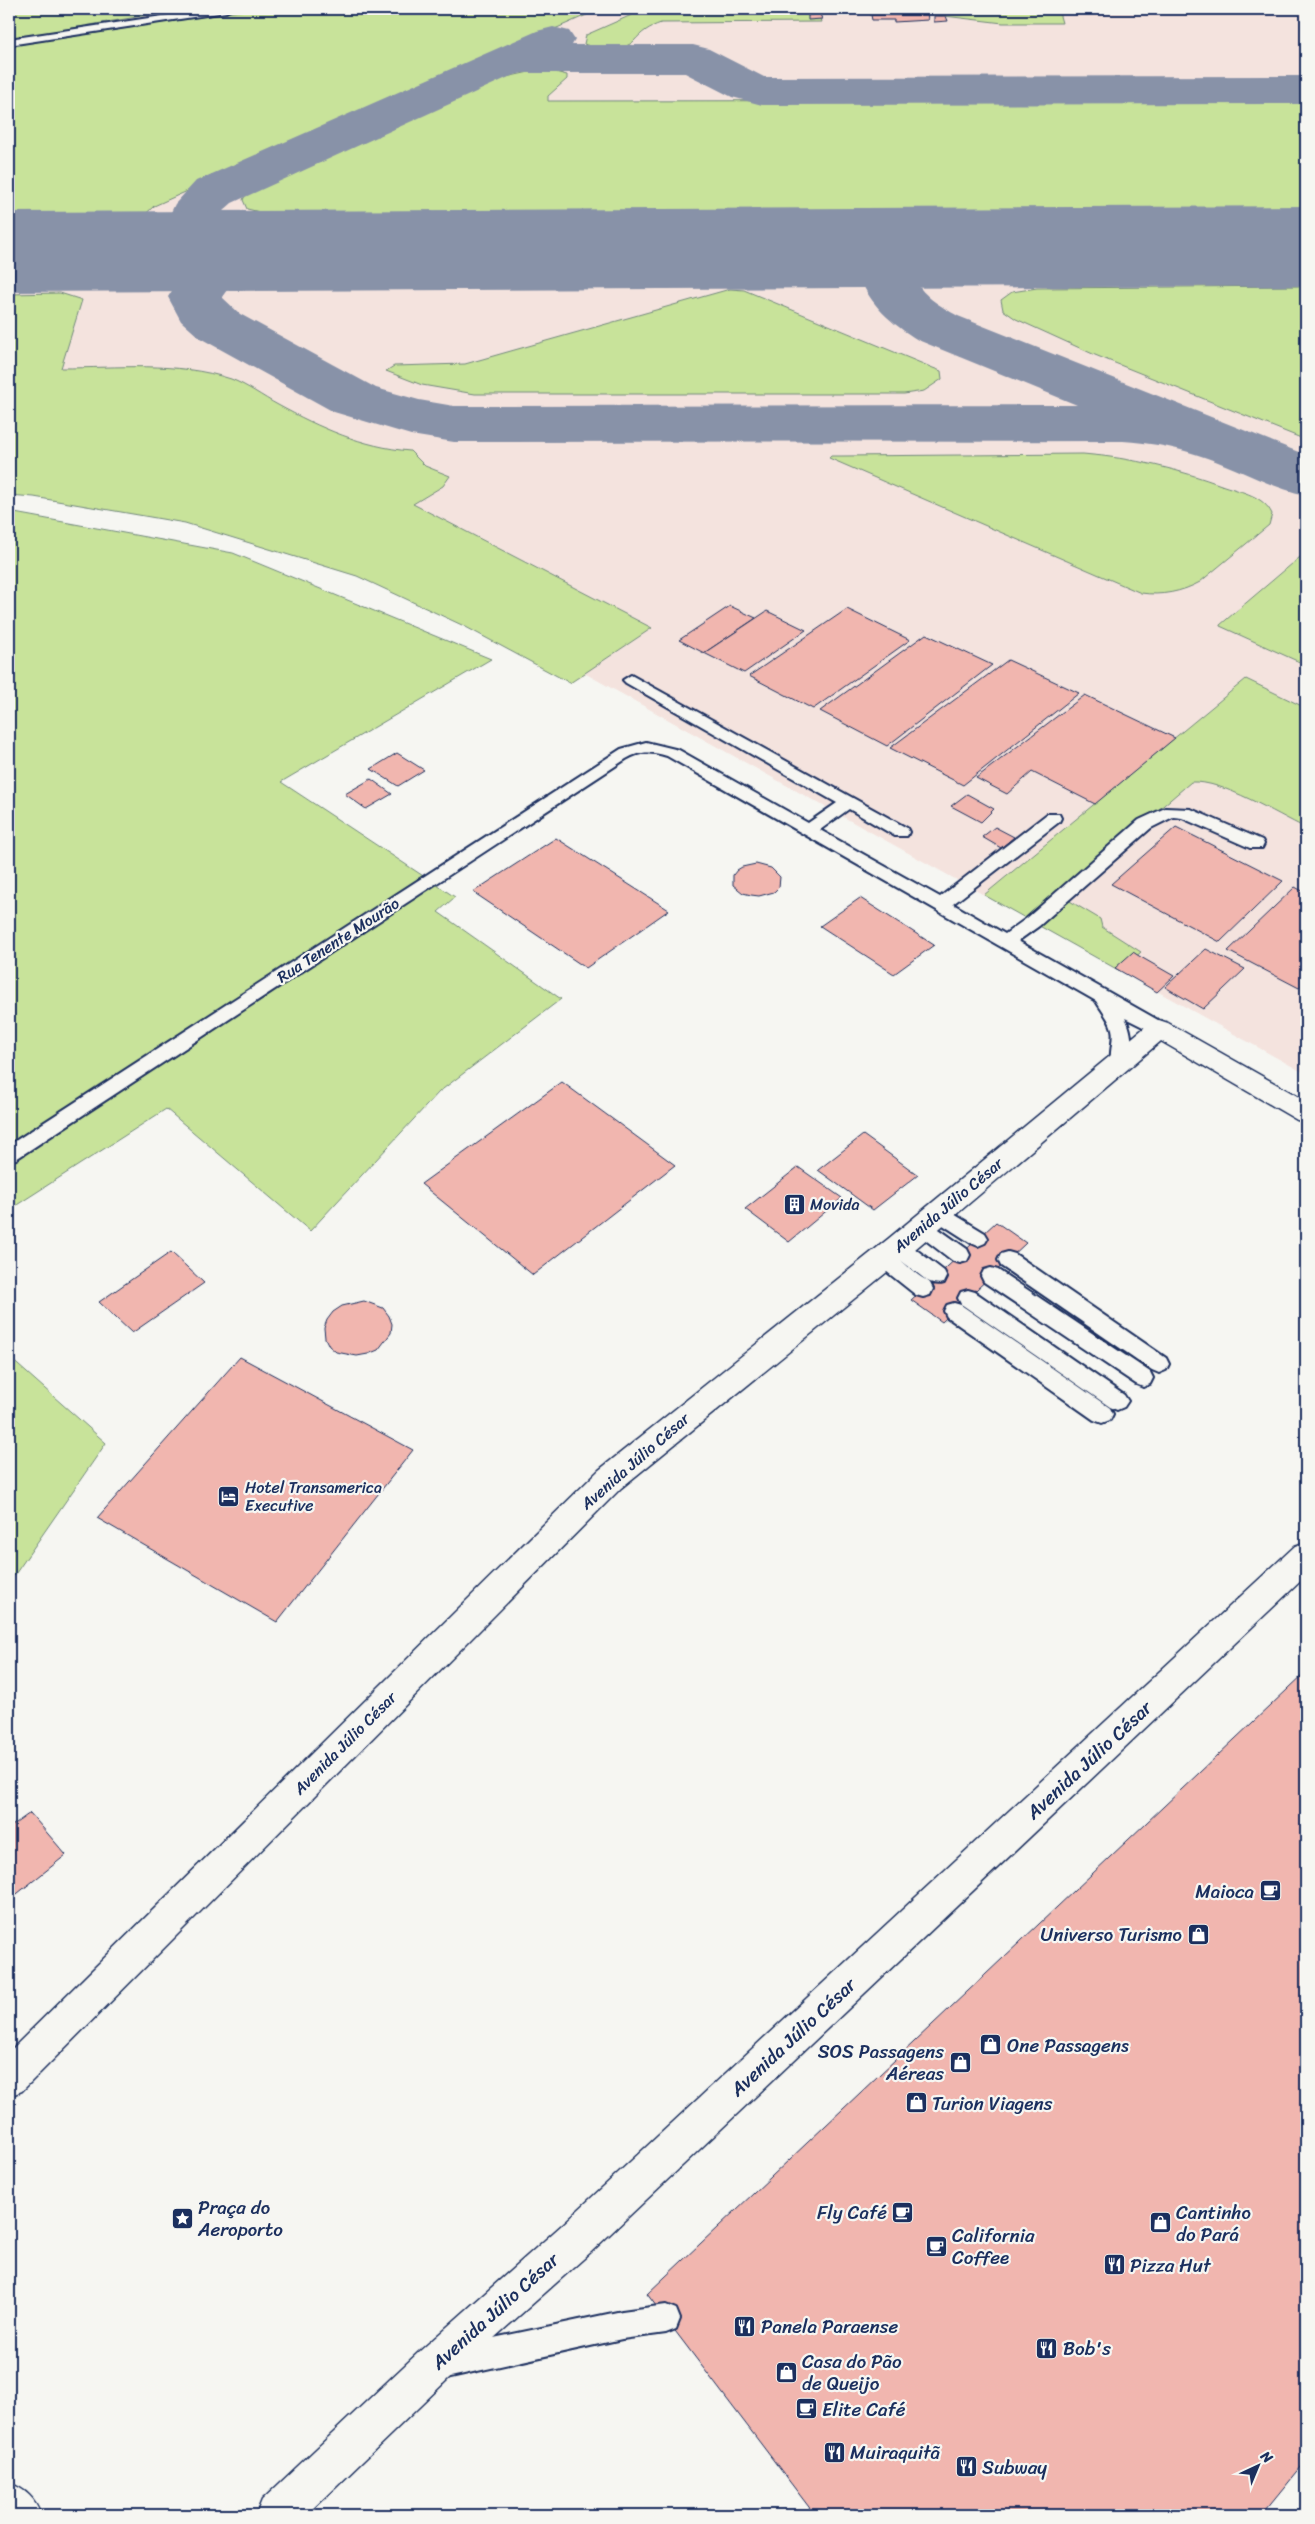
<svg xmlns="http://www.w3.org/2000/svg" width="1315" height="2524" font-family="Sriracha,sans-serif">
  <rect width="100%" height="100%" fill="#f6f6f2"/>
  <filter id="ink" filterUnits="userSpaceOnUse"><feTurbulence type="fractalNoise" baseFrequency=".02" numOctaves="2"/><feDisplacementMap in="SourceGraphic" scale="10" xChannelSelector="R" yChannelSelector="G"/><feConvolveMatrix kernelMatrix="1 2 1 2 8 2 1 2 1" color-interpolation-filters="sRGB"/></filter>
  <g filter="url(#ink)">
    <path fill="#f4e3de" d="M9,9H1306V1074L586,674L570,683L464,626L357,576L185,523L34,497L9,495Z"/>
    <g fill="#c8e39a" stroke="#72897c">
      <path d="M9,9H183L9,39Z"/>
      <path d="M253,9H600L174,197L154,206L137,222L9,223V46Z"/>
      <path d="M645,9H817L821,22L661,23C649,27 642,32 634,41C623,52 597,49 584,44L586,35Z"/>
      <path d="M886,9H1058L1062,23H1003Z"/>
      <path d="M534,71H551L567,75V79L548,96V101L1306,100V208L260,212L247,209L243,200L248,189L258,184L483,82Z"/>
      <path d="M1306,286V440L1095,355L1016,319L1003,310L1001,300L1012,292L1037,288Z"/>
      <path d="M730,289L744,290L933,368L941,371L942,379L924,391L904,394H475L422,385L386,371L394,366L465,364Z"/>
      <path d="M60,293L82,300L61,368C118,368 176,361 231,379C247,385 263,397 278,405C320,428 363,447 410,451L425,466L450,476L443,486L413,504L652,628L570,683L464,626L357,576L185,523L34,497L9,495V294Z"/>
      <path d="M1083,454C1133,458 1178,469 1224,486C1242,492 1264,496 1272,514L1269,525L1200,582C1182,592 1161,596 1141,593L829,458L831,456H842Z"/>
      <path d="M9,512L233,553L491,659L281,782L455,897L438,912L561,999L439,1092L310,1231L166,1109L9,1210Z"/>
      <path d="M1306,552V665L1220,626V625Z"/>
      <path d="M1246,679L1306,708V828C1276,814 1223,780 1191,782L1076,880L1063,897L1100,919L1102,927L1141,952L1120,971L984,895Z"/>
      <path d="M9,1357L106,1443L9,1583Z"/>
    </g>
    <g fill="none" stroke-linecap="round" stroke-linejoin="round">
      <path fill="#8892a8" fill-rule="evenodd" d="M553,27L569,31L575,40L572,45H693L709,49L764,77L1306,76V104L762,105L732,97L685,73H522L511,76L232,203L223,211L198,260C222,246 271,233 300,235C306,236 313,238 319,240L326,251L319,262C288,270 241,265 222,297L240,314L376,388L419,400L454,406L1077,405L918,340C892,324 870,305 859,276L874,249L896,237L915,232L934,237L941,248L934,259L916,269L913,276C921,295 940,306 958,316L1306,455V495C1267,487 1233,465 1195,454C1171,446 1148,443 1123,441L454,442L411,435L334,412L200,338L181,321L168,297L184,272L194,263L178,267L159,262L152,251L175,204L196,181L537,31Z"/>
      <path fill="#8892a8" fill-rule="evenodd" d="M1306,206V286L9,292V212Z"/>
    </g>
    <g fill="#f1b6af" stroke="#1b2f5e">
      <path d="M920,13H927L928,20L894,22V20H872L871,15H920Z"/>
      <path d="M820,14L822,19L808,20V15Z"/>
      <path d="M934,16H946L948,21L934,22Z"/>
      <path d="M730,606L756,618L704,653L679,640Z"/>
      <path d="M847,609L910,640L813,709L749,676Z"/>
      <path d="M767,611L806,630L744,673L704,653Z"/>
      <path d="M926,634L992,665L887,746L820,711Z"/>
      <path d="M1008,660L1079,693L963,785L890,748Z"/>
      <path d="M1085,695L1175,738L1095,804L1032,772L1007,794L976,778Z"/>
      <path d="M397,753L424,770L398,786L371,769Z"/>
      <path d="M371,779L392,794L366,809L345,794Z"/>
      <path d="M967,794L994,809L981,822L951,806Z"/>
      <path d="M995,827L1014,837L1001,848L982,837Z"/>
      <path d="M1176,827L1283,881L1220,942L1111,884Z"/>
      <path d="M556,838L669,910L586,968L473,892Z"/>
      <path d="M756,864L771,868L780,877L779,887L774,892L759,896L751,895L743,893L733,885V875L737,870L742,867Z"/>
      <path d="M1295,887L1306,893V981L1299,988L1228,951Z"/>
      <path d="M860,898L934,945L894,974L820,926Z"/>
      <path d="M1206,949L1245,969L1203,1009L1165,987Z"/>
      <path d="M1133,952L1139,956L1174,976L1157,992L1115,968Z"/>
      <path d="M562,1082L675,1165L533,1275L421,1184Z"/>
      <path d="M863,1135L918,1175L873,1210L818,1170Z"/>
      <path d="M798,1167L842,1198L789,1242L745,1209Z"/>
      <path d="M996,1222L1026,1243L942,1322L911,1300Z"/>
      <path d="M171,1252L204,1283L132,1333L99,1302Z"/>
      <path d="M364,1301L383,1308L389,1316L392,1324L391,1333L378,1350L368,1354L357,1356L336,1352L329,1346L325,1338L324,1328L327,1320L333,1312L342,1306Z"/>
      <path d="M240,1357L413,1450L277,1622L97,1518Z"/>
      <path d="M1306,1672V2461L1262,2515H815L647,2294Z"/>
      <path d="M30,1813L66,1855L13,1897L9,1891V1828Z"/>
    </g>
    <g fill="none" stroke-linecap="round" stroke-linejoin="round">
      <defs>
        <g id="lane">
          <path d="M209,9H231L226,12L9,45V39Z"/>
          <path d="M631,675L907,828L909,832L907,836H895L849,809L820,830L940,897L1047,814H1059L1061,818L1059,822L953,904L1005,934L1027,918L1139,820L1165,808L1191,809L1262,840L1264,844L1262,848H1250L1182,818L1173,817L1151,828L1039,926L1018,941L1165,1024L1168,1029L1165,1034L1159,1035L1125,1018C1133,1032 1134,1053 1125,1068L1119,1070L1113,1068C1107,1057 1115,1041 1112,1029C1109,1018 1101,1010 1096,1001L667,756C651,751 640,751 626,759L16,1159L9,1161V1145L621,749L646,742L679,750L808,823L837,803L626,683L623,680Z"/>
          <path d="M939,1205L985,1233L988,1238L985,1243L978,1246L971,1243L932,1218L929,1213L932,1208Z"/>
          <path d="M922,1219L929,1222L967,1249L970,1255L967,1261L960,1263L953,1261L915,1232L912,1227L915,1222Z"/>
          <path d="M898,1239L905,1241L944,1271L947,1277L944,1283C928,1288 912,1269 899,1259L930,1283L933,1289L930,1295L923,1297L916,1295L877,1264L874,1258L877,1252L884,1250L891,1252L888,1247L891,1241Z"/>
          <path d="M1008,1252L1015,1254L1166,1358L1169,1364L1166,1370L1159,1373L1152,1370L1001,1266L998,1260L1001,1254Z"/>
          <path d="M991,1268L998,1270L1150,1372L1153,1378L1150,1384L1143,1387L1136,1384L984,1282L981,1276L984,1270Z"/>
          <path d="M968,1290L975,1292L1124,1395L1128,1401L1124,1407L1117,1410L1110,1407L961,1304L958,1298L961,1292Z"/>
          <path d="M954,1303L961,1305L1110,1408L1113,1414L1110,1420L1102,1423L1094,1420L947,1317L944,1311L947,1305Z"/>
          <path d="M666,2305L676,2309L680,2319L676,2329L666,2333L622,2339L446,2378L436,2373L431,2363L436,2353L446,2348L622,2311Z"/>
        </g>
        <g id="secondary">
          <path d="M1159,1020L1168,1023L1306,1101V1122L1297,1120L1161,1041L908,1255L621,1488L22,2091L9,2096V2052L599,1470L888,1239L1150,1023Z"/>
          <path d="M1306,1542V1576L591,2252L448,2379L307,2515H256L262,2500L420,2351L563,2224L1295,1546Z"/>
          <path d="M9,2483C26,2490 35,2498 41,2515H9Z"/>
        </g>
      </defs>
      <use href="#lane" stroke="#1b2f5e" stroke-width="4"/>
      <use href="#secondary" stroke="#1b2f5e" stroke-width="3"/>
      <use href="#lane" fill="#f6f6f2" fill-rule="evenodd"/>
      <use href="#secondary" fill="#f6f6f2" fill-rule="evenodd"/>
    </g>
  </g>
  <defs>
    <symbol id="building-square" viewBox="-11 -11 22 22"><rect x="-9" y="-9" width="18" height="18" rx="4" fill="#1b2f5e" stroke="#f6f6f2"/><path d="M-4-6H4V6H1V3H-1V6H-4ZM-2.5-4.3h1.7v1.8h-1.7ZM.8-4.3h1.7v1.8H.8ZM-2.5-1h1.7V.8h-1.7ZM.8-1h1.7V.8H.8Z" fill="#fff"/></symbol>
    <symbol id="hotel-square" viewBox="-11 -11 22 22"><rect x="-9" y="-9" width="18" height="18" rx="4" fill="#1b2f5e" stroke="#f6f6f2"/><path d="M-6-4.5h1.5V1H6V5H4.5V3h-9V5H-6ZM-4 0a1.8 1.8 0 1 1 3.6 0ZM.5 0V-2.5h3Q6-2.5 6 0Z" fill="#fff"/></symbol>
    <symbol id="cafe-square" viewBox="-11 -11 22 22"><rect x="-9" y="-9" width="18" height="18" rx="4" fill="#1b2f5e" stroke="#f6f6f2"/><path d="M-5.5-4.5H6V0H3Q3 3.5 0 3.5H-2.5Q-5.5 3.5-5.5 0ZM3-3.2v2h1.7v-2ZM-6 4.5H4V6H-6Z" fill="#fff"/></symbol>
    <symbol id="shop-square" viewBox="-11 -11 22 22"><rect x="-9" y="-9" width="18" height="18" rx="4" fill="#1b2f5e" stroke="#f6f6f2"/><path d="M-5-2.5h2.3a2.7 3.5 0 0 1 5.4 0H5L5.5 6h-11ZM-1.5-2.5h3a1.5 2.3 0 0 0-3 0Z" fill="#fff"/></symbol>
    <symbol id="sight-square" viewBox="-11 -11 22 22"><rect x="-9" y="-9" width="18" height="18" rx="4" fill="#1b2f5e" stroke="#f6f6f2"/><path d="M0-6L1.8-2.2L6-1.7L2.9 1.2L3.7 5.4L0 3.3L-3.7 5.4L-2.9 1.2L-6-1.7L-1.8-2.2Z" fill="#fff"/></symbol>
    <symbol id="restaurant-square" viewBox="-11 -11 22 22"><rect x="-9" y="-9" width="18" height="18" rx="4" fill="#1b2f5e" stroke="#f6f6f2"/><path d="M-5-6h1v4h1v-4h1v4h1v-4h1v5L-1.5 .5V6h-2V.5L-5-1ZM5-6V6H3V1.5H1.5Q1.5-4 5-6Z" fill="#fff"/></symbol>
  </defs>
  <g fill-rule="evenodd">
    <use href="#building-square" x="782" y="1192" width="25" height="25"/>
    <use href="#hotel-square" x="216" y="1484" width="25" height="25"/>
    <use href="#cafe-square" x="1258" y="1878" width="25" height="25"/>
    <use href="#shop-square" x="1186" y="1922" width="25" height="25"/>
    <use href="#shop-square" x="978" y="2032" width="25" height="25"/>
    <use href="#shop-square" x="948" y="2050" width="25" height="25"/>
    <use href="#shop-square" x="904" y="2090" width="25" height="25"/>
    <use href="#cafe-square" x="890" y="2200" width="25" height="25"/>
    <use href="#sight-square" x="170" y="2206" width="25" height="25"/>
    <use href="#shop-square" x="1148" y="2210" width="25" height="25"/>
    <use href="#cafe-square" x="924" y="2234" width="25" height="25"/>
    <use href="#restaurant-square" x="1102" y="2252" width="25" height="25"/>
    <use href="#restaurant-square" x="732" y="2314" width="25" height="25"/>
    <use href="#restaurant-square" x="1034" y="2336" width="25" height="25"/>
    <use href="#shop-square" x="774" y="2360" width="25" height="25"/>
    <use href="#cafe-square" x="794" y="2396" width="25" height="25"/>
    <use href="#restaurant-square" x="822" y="2440" width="25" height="25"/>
    <use href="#restaurant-square" x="954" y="2454" width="25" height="25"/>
  </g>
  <g text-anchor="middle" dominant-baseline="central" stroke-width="4.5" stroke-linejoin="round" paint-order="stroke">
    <g font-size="16" fill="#1b2f5e" stroke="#f6f6f2">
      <text transform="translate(338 940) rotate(-33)">Rua Tenente Mourão</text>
      <text transform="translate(948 1205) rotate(-40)">Avenida Júlio César</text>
      <text transform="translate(635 1461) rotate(-41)">Avenida Júlio César</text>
      <text transform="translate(345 1743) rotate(-45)">Avenida Júlio César</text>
    </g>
    <g font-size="16" fill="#1b2f5e" stroke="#f6f6f2" text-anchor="start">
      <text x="810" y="1204">Movida</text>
      <text x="245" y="1487">Hotel Transamerica<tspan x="245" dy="18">Executive</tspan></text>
    </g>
    <g font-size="19" fill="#1b2f5e" stroke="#f6f6f2">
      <text transform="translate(1089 1760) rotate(-43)">Avenida Júlio César</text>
      <text transform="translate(793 2037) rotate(-43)">Avenida Júlio César</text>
      <text transform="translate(495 2311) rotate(-42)">Avenida Júlio César</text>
    </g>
    <g font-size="19" fill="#1b2f5e" stroke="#f6f6f2" text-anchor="start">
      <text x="1254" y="1891" text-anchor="end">Maioca</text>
      <text x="1182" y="1934" text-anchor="end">Universo Turismo</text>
      <text x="1007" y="2045">One Passagens</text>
      <text x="944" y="2051" text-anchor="end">SOS Passagens<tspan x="944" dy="22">Aéreas</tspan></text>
      <text x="932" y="2103">Turion Viagens</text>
      <text x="198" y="2207">Praça do<tspan x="198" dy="22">Aeroporto</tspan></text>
      <text x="887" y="2212" text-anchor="end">Fly Café</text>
      <text x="1176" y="2212">Cantinho<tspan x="1176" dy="22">do Pará</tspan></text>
      <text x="952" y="2235">California<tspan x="952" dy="22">Coffee</tspan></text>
      <text x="1130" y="2265">Pizza Hut</text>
      <text x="761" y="2326">Panela Paraense</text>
      <text x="1063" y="2348">Bob's</text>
      <text x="802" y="2361">Casa do Pão<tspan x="802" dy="22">de Queijo</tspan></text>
      <text x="822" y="2409">Elite Café</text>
      <text x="850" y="2452">Muiraquitã</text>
      <text x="982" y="2467">Subway</text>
    </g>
  </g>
  <rect width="1315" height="2524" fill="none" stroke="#f6f6f2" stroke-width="30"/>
  <rect x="15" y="15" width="1285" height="2494" fill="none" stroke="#1b2f5e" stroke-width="2" filter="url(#ink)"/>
  <g transform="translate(1258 2466) rotate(44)" stroke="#f6f6f2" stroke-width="4" paint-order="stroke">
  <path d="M0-4L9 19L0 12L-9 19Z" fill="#1b2f5e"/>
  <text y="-8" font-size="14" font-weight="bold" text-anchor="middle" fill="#1b2f5e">N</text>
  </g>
</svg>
